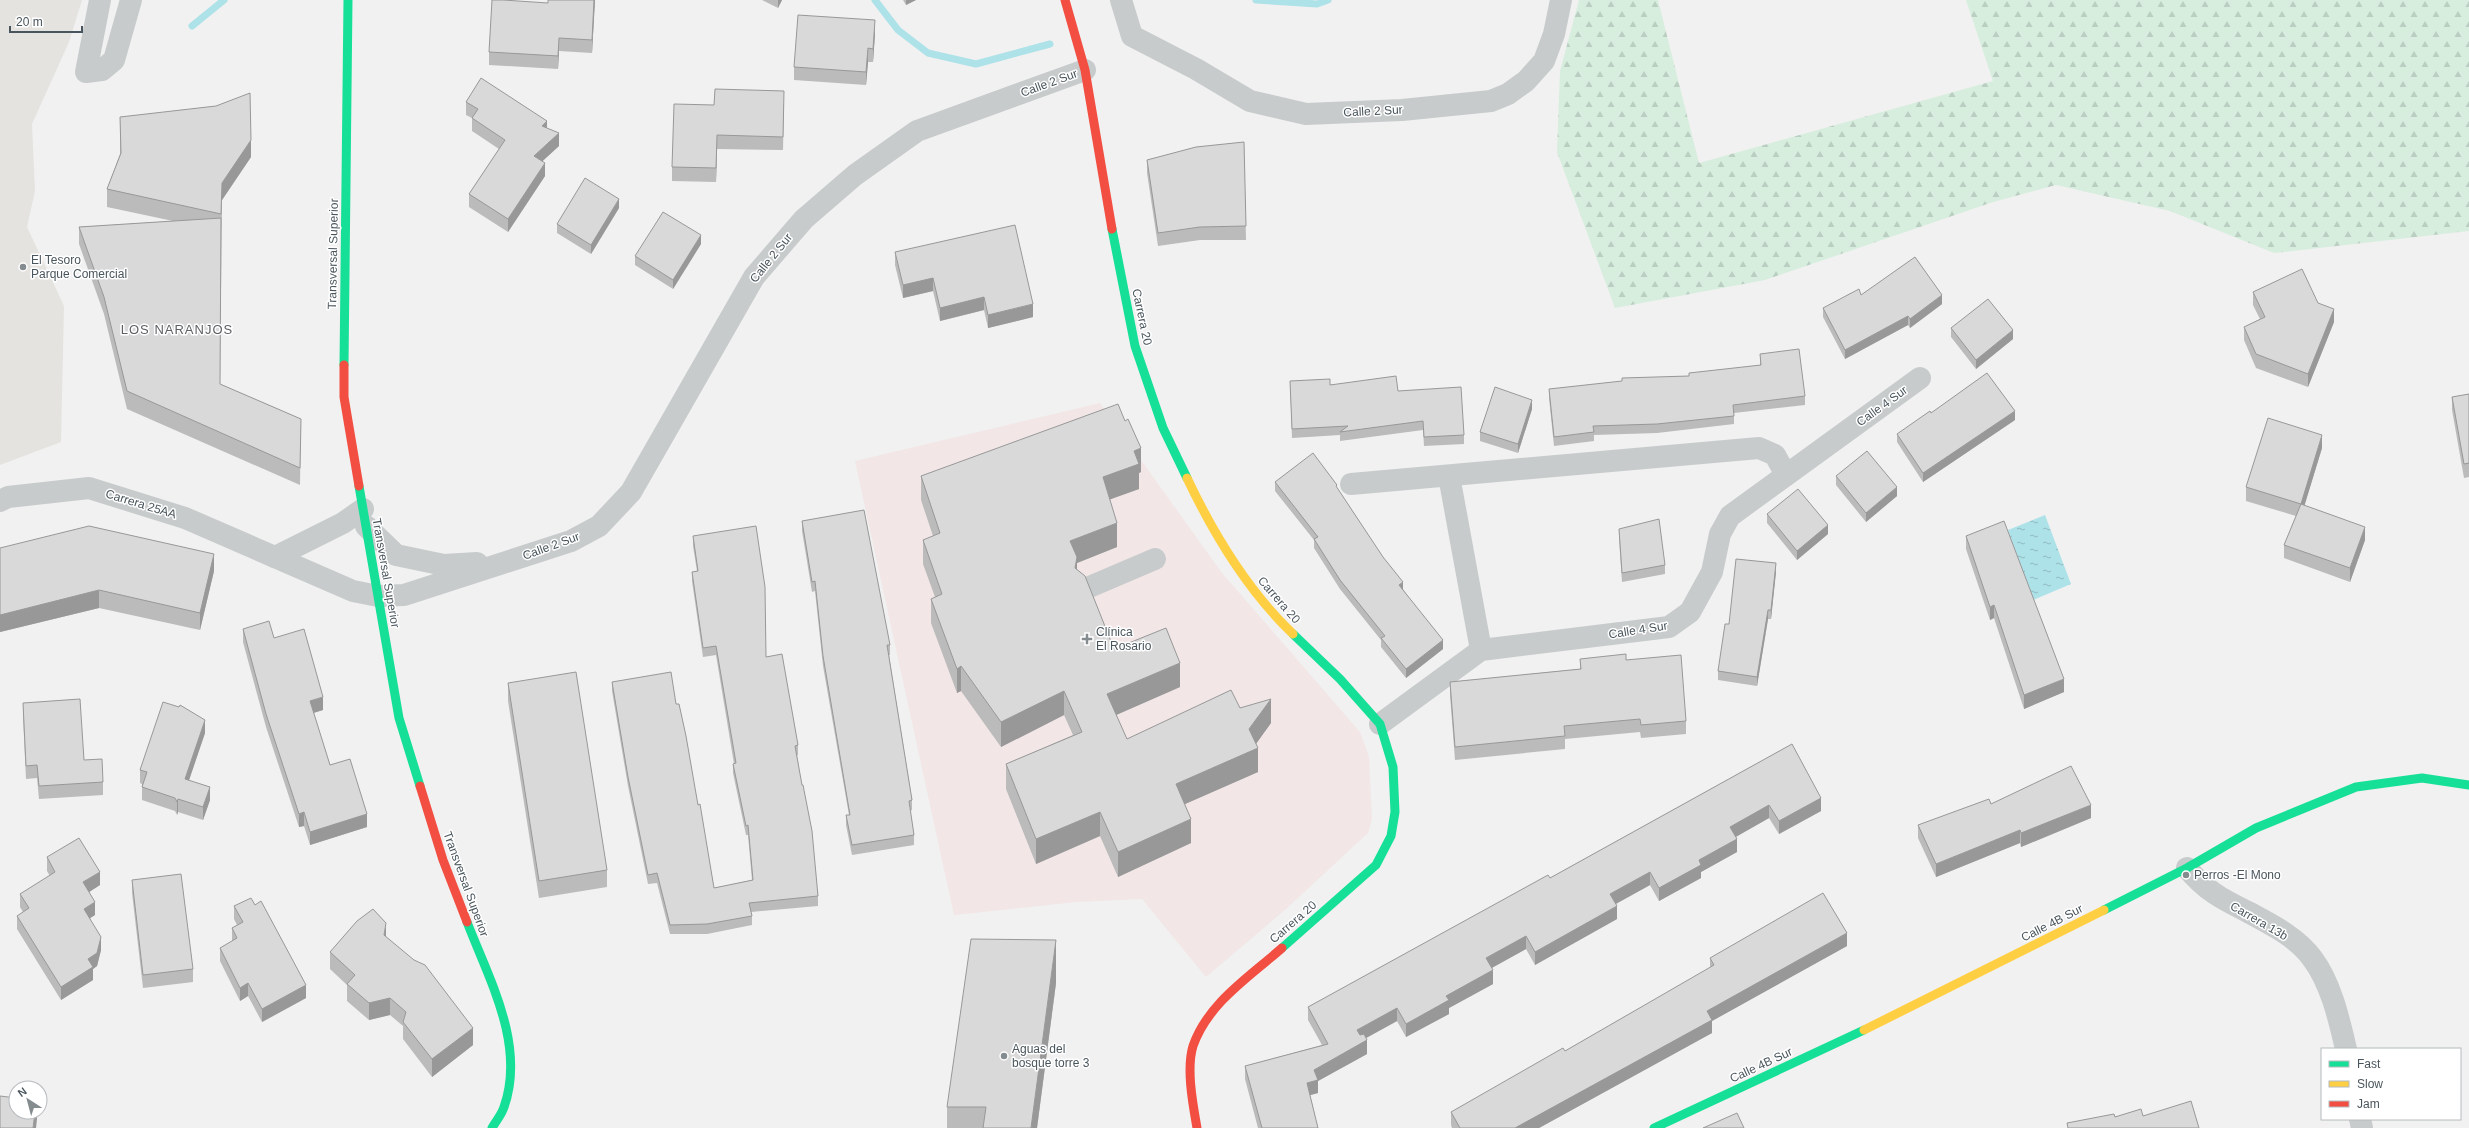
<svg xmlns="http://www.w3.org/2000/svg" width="2469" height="1128" font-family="Arial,sans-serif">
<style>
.commercial{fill:#e5e3df}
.medical{fill:#f2e6e6}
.forest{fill:url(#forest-firs)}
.water{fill:url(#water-ripples)}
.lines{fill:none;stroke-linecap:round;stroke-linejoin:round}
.stream{stroke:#aee2e9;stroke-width:7}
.street{stroke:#c8cbcc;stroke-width:22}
.fast{stroke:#16e098;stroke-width:9}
.slow{stroke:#ffcf43;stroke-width:9}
.jam{stroke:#f24e42;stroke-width:9}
.wall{fill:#bbb}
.shaded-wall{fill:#989899}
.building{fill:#d9d9da;stroke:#989899}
.poi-dot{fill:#848c90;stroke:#fff;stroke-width:1.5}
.labels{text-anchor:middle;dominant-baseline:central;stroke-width:3;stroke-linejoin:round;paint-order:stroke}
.street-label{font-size:12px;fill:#49555c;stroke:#fff}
.poi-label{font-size:12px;fill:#49555c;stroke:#fff;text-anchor:start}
.neighbourhood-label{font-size:13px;letter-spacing:1px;fill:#5d6164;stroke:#fff}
</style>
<defs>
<pattern id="forest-firs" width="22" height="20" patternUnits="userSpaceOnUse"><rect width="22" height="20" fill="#d7eede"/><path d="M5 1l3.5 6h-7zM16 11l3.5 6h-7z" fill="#bacec1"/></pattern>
<pattern id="water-ripples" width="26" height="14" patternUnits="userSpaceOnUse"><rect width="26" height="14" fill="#aee2e9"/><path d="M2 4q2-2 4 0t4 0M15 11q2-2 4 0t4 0" fill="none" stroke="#90bac0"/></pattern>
</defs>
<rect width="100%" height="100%" fill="#f1f1f1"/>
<polygon class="commercial" points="0,0 82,0 69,42 32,124 35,191 27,227 64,306 61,442 0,465"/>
<polygon class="medical" points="1100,403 1222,573 1360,732 1369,757 1372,819 1368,833 1286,909 1206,977 1142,899 1076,902 954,915 855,461"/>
<polygon class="forest" points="1579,0 1658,0 1699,163 1993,81 1966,0 2469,0 2469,231 2274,253 2170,211 2056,185 1993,202 1765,280 1615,308 1557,152 1560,71"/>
<polygon class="water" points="2045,515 2071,584 2031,601 2008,530"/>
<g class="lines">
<g class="stream">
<polyline points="875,0 898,30 928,53 976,64 1050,44"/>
<polyline points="1256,0 1317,4 1328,0"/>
<polyline points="192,26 224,0"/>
</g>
<g class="street">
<polyline points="100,0 86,72 102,70 114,60 131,0"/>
<polyline points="1121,0 1132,36 1196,69 1250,101 1306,114 1402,110 1491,101 1508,94 1526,81 1544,61 1554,34 1561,0"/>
<polyline points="1449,476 1481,650"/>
<polyline points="1351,484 1759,448 1775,455 1786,475"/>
<polyline points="0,501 8,497 89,488 185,518 353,591 378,596 404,595 571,541 599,526 631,492 754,277 804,219 855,175 917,131 1085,70"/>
<polyline points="366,526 396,555 444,565 477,563"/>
<polyline points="275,557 343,523 363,509"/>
<polyline points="1087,588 1155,559"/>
<polyline points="1380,724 1481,650 1669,627 1690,612 1712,572 1720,534 1730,516 1920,378"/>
<path d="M 2187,868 C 2206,891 2222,899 2248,912 C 2270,924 2297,937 2312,958 C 2331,983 2339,1019 2346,1049"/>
<polyline points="2360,1119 2362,1128"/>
</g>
<g class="fast">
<polyline points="1112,229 1135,346 1163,428 1187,478"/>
<polyline points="344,365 348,0"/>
<polyline points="359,486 399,718 420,786"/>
<polyline points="2104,910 2187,868 2256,828 2356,787 2422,778 2469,785"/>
<path d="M 467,922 C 489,979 526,1045 504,1107 C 502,1114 496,1121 492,1128"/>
<polyline points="1282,948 1376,865 1391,836 1395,812 1393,767 1380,724 1340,679 1293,634"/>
<polyline points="1654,1128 1864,1030"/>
</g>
<g class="slow">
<path d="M 1187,478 C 1214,535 1247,590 1293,634"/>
<polyline points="1864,1030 2104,910"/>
</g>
<g class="jam">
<polyline points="1065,0 1085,70 1112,229"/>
<polyline points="344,365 344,397 359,486"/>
<polyline points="420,786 443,860 467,922"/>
<path d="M 1197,1128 C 1193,1105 1186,1069 1193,1046 C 1208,1003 1249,977 1282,948"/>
</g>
</g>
<g class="wall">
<polygon points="595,0 592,53 559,51 558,69 489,65 489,52 548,3"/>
<polygon points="762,0 782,0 778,8"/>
<polygon points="903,0 916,0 906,5"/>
<polygon points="875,34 873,62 868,62 866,85 794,80 794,67"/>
<polygon points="466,102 547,128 559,146 542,161 545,176 508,232 469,207 469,194 499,149 472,131 472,118 466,115"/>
<polygon points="784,104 783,150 717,149 716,182 672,181 672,167 714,105"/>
<polygon points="120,117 251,157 222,200 220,384 301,419 300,485 127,409 104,314 79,244 79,227 173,221 107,207 107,189 120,154"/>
<polygon points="1244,142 1246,240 1200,240 1158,246 1147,173 1147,160"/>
<polygon points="619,208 591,254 557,233 557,224"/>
<polygon points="701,244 673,289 635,265 635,256"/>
<polygon points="895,252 1033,317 988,328 984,310 940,321 933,291 903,298 895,265"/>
<polygon points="2253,292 2318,303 2334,322 2308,387 2256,368 2244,340 2244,327 2260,319 2253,305"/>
<polygon points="1861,295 1942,304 1910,328 1908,325 1845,359 1823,317 1823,308"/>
<polygon points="1951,328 2013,339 1976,369 1951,337"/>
<polygon points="1760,354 1805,396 1805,405 1734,413 1734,424 1657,433 1594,435 1594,441 1554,446 1549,398 1549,389 1689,376 1760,365"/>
<polygon points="1290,381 1330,385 1398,391 1464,435 1464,444 1424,446 1423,430 1340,441 1340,435 1292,438"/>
<polygon points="2469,394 2469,477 2464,478 2452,410 2452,397"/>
<polygon points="1532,409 1518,453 1480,441 1480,432"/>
<polygon points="2015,420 1923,482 1897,442 1897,434"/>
<polygon points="2322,448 2304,506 2365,540 2350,582 2284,558 2284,545 2296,516 2246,501 2246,487"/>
<polygon points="1141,472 1139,473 1139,489 1110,499 1117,547 1077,563 1077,569 1114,649 1180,687 1116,715 1127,739 1240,708 1271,723 1256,743 1258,772 1185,804 1191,843 1118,877 1100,836 1036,864 1006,789 1006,764 1073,735 1064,715 1001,747 961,691 957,693 931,623 931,599 935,597 923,564 923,540 933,536 921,500 921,476"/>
<polygon points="1836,476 1897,496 1866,522 1836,485"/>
<polygon points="1275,482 1337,488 1403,589 1443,649 1406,678 1381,647 1381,640 1340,589 1314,548 1314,540 1275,491"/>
<polygon points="1767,514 1828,534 1797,560 1767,523"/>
<polygon points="802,521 890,645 890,655 889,655 912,800 912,810 910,811 914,835 914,845 852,855 846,825 846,815 849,815 823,666 815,591 812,592 802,531"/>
<polygon points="1619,529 1665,565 1665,574 1622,582 1619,538"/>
<polygon points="693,536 766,657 798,745 798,755 797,755 818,896 818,906 751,912 752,916 752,925 707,934 670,934 657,883 648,884 628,786 612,691 612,682 676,704 698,805 714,888 752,880 748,835 746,835 733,773 733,764 734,764 716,655 703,657 692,581 692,572 697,571 693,546"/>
<polygon points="1966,536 2064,692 2024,709 1994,618 1990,620 1966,549"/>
<polygon points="0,548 214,571 200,630 99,608 0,632"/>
<polygon points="1776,572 1771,619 1768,619 1757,686 1718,680 1718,671 1729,624"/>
<polygon points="243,629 274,638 323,710 313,713 330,765 367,827 310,845 304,826 299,827 266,727 243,642"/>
<polygon points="1580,659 1626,660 1686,721 1686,734 1641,738 1640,732 1565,739 1565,749 1455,760 1450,695 1450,682 1580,669"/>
<polygon points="508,683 607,870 607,887 539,898 508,701"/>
<polygon points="23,703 84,760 103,782 103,795 39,799 37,778 26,779 23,716"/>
<polygon points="205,733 189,780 210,800 203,820 178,812 177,815 175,811 142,800 142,784 140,783 140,770"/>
<polygon points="1792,744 1821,811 1779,834 1769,818 1736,837 1737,852 1701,872 1701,878 1659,901 1650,885 1616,904 1617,919 1535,965 1526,949 1492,968 1493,984 1449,1008 1449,1014 1406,1037 1397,1021 1366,1038 1367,1054 1318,1081 1318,1093 1310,1095 1318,1128 1258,1128 1245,1079 1245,1066 1322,1045 1308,1020 1308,1007 1550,878"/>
<polygon points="1991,804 2091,818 2021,847 2020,843 1936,877 1918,838 1918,825"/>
<polygon points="47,857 100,885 89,892 95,915 90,918 101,950 97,966 93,969 93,980 61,1000 17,929 17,916 23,912 20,907 20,894 50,876 47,871"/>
<polygon points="132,880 193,969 193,982 143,988 132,893"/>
<polygon points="234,906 306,998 262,1022 248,996 240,1001 220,961 220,948 232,941 232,928 237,925 234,919"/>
<polygon points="386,937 473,1045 432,1077 403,1039 403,1026 390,1015 369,1020 347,1001 347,985 330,969 330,952"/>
<polygon points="1847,946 1712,1021 1712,1033 1539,1128 1452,1128 1451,1125 1451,1112 1565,1051 1710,968 1710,958"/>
<polygon points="1056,983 1037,1128 947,1128 947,1107"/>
</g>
<g class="shaded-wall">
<polygon points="594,0 595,0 592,53 592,40"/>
<polygon points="778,0 782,0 778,8"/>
<polygon points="906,0 916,0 906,5"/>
<polygon points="875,20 875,34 873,62 873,49"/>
<polygon points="559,38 559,51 558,69 558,56"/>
<polygon points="868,48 868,62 866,85 866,72"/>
<polygon points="547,121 547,134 542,126"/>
<polygon points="559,133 559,146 534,169 534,156"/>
<polygon points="717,135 717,149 716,182 716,168"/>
<polygon points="251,140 251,157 222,200 221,232 222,183"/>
<polygon points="545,163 545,176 508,232 508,219"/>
<polygon points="619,199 619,208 591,254 591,245"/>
<polygon points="701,235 701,244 673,289 673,280"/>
<polygon points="933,278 933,291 903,298 903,285"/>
<polygon points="1942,295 1942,304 1910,328 1910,319"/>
<polygon points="984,297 984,310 940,321 940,308"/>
<polygon points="1033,304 1033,317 988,328 988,315"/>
<polygon points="2334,309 2334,322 2308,387 2308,374"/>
<polygon points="1908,316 1908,325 1845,359 1845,350"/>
<polygon points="2013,330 2013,339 1976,369 1976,360"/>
<polygon points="1532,400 1532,409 1518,453 1518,444"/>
<polygon points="2015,411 2015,420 1923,482 1923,473"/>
<polygon points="2322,435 2322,448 2301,517 2301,504"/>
<polygon points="1141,448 1141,472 1139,473 1139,489 1103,502 1103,477 1134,451"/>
<polygon points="1897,487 1897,496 1866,522 1866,513"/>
<polygon points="1117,523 1117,547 1077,563 1077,581 1070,541"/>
<polygon points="1828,525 1828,534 1797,560 1797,551"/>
<polygon points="2365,527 2365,540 2350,582 2350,568"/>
<polygon points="214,554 214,571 200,630 200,613"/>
<polygon points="1776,563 1776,572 1771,619 1771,610"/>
<polygon points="1403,582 1403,591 1399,585"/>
<polygon points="99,590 99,608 0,632 0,615"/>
<polygon points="1994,605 1994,618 1990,620 1990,607"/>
<polygon points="1768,610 1768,619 1757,686 1757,677"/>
<polygon points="1443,640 1443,649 1406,678 1406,669"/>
<polygon points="1180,663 1180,687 1107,719 1107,694"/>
<polygon points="961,666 961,691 957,693 957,669"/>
<polygon points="2064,679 2064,692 2024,709 2024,695"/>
<polygon points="1064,691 1064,715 1001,747 1001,722"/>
<polygon points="323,697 323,710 310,714 310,701"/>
<polygon points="1271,699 1271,723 1251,751 1258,748 1258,772 1176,808 1176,784 1249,729"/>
<polygon points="205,720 205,733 185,792 185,779"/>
<polygon points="210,787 210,800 203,820 203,807"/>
<polygon points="1821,798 1821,811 1779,834 1779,821"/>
<polygon points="178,799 178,812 177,815 177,802"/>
<polygon points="1769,805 1769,818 1730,840 1730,827"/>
<polygon points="2091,805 2091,818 2021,847 2021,833"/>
<polygon points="304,812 304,826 299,827 299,814"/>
<polygon points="1100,812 1100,836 1036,864 1036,839"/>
<polygon points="367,814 367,827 310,845 310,832"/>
<polygon points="1191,819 1191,843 1118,877 1118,852"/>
<polygon points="2020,830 2020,843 1936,877 1936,864"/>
<polygon points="1737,839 1737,852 1701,872 1701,878 1659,901 1659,888 1699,860"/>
<polygon points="100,872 100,885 83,896 83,882"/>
<polygon points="1650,872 1650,885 1610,907 1610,894"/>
<polygon points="95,902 95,915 84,922 84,909"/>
<polygon points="1617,906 1617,919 1535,965 1535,952"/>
<polygon points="386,923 386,940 384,935"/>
<polygon points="1847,933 1847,946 1712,1021 1712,1033 1539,1128 1515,1128 1707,1011"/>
<polygon points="1526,936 1526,949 1486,971 1486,958"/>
<polygon points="101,937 101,950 97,966 93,969 93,980 61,1000 61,987 88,959"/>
<polygon points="1056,940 1056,983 1037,1128 1031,1128"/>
<polygon points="1493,970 1493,984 1449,1008 1449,1014 1406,1037 1406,1024 1446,996"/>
<polygon points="248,983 248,996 240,1001 240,988"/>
<polygon points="306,985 306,998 262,1022 262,1009"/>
<polygon points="390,998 390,1015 369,1020 369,1003"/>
<polygon points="1397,1008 1397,1021 1357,1043 1357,1030"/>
<polygon points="473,1028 473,1045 432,1077 432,1059"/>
<polygon points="1367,1040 1367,1054 1318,1081 1318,1093 1307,1096 1307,1083 1314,1070"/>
<polygon points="35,1112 37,1112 37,1119 36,1128 33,1128"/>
</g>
<g class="building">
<polygon points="492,0 503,0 548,3 548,0 594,0 592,40 559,38 558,56 489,52"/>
<polygon points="798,15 875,20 873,49 868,48 866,72 794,67"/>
<polygon points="481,78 547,121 542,126 559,133 534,156 545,163 508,219 469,194 505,140 472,118 478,109 466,102"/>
<polygon points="715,89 784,91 783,137 717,135 716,168 672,167 674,104 714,105"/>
<polygon points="250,93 251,140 222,183 221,214 107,189 121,153 120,117 216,106"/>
<polygon points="1244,142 1246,226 1200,227 1158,233 1147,160 1196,147"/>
<polygon points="585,178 619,199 591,245 557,224"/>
<polygon points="663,212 701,235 673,280 635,256"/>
<polygon points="221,218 220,384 301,419 300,468 127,391 104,297 79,227"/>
<polygon points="1015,225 1033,304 988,315 984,297 940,308 933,278 903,285 895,252"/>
<polygon points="1915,257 1942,295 1910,319 1908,316 1845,350 1823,308 1859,289 1861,295"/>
<polygon points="2302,269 2318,303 2334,309 2308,374 2256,354 2244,327 2265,317 2253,292"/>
<polygon points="1988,299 2013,330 1976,360 1951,328"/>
<polygon points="1799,349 1805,396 1733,405 1734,416 1657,424 1593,426 1594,432 1554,437 1549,389 1622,381 1622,378 1689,376 1689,373 1761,365 1760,354"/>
<polygon points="1987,373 2015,411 1923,473 1897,434 1930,411 1931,413"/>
<polygon points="1396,376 1398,391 1461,387 1464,435 1424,437 1423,421 1340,432 1348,426 1292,429 1290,381 1330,379 1330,385"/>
<polygon points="1495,387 1532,400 1518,444 1480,432"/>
<polygon points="2469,394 2469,463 2464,464 2452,397"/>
<polygon points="1118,404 1125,421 1128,419 1141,448 1134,451 1139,464 1103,477 1117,523 1070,541 1077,557 1075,568 1085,576 1114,649 1166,628 1180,663 1107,694 1127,739 1231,690 1240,708 1271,699 1249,729 1258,748 1176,784 1191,819 1118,852 1100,812 1036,839 1006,764 1082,732 1064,691 1001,722 961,666 957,669 931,599 942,594 923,540 940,533 921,476"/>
<polygon points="2268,418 2322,435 2301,504 2246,487"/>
<polygon points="1867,451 1897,487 1866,513 1836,476"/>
<polygon points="1313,453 1337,485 1336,486 1383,557 1403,582 1399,585 1443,640 1406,669 1381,638 1385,636 1340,580 1314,539 1318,537 1275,482"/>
<polygon points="1798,489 1828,525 1797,551 1767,514"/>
<polygon points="2301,504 2365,527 2350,568 2284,545"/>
<polygon points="864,510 890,645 887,645 912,800 909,801 914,835 852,845 846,815 850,815 823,656 815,581 812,582 802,521"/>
<polygon points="1659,519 1665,565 1622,573 1619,529"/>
<polygon points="2004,521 2064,679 2024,695 1994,605 1990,607 1966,536"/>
<polygon points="89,526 214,554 200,613 99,590 0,615 0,548"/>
<polygon points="756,526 765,587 766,657 782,654 798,745 795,746 802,785 803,785 812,831 818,896 749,903 752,916 707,924 670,925 657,873 648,875 628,777 612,682 671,672 676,704 679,704 686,736 698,805 700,804 714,888 753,880 748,825 746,826 733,764 736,763 716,646 703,648 692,572 698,571 693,536"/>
<polygon points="1736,559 1776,563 1771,610 1768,610 1757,677 1718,671 1725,624 1729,624"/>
<polygon points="269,621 274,638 304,629 323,697 310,701 330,765 350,759 367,814 310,832 304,812 299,814 266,714 243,629"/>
<polygon points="1626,654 1626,660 1681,655 1686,721 1641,725 1640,719 1564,726 1565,736 1455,747 1450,682 1581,669 1580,659"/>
<polygon points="576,672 607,870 539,881 508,683"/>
<polygon points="80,699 84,760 102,759 103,782 39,786 37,765 26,766 23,703"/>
<polygon points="163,702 179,707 180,705 205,720 185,779 210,787 203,807 178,799 177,802 175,798 142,787 147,772 140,770"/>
<polygon points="1792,744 1821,798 1779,821 1769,805 1730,827 1737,839 1699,860 1701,865 1659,888 1650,872 1610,894 1617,906 1535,952 1526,936 1486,958 1493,970 1446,996 1449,1000 1406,1024 1397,1008 1357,1030 1360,1035 1364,1034 1367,1040 1314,1070 1318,1080 1307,1083 1318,1128 1262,1128 1245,1066 1328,1044 1308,1007 1548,875 1550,878"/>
<polygon points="2071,766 2091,805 2021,833 2020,830 1936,864 1918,825 1989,799 1991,804"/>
<polygon points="79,838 100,872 83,882 95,902 84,909 101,937 97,953 88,959 93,967 61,987 17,916 29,908 20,894 55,872 47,857"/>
<polygon points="181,874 193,969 143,975 132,880"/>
<polygon points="1823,893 1847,933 1707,1011 1712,1020 1515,1128 1460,1128 1451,1112 1563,1048 1565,1051 1714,965 1710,958"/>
<polygon points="251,898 255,905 261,901 306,985 262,1009 248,983 240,988 220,948 237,938 232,928 243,922 234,906"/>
<polygon points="373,909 386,923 384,935 414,960 425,965 473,1028 432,1059 403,1022 406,1012 390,998 369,1003 347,984 355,975 330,952 357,921"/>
<polygon points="971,939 1056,940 1031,1128 983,1128 986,1107 947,1107"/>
<polygon points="0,1096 16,1098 16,1112 35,1112 33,1128 0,1128"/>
<polygon points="2191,1101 2199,1128 2068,1128 2067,1123 2114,1114 2115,1117 2141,1109 2143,1116"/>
<polygon points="1737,1113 1744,1128 1703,1128"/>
</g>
<g class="poi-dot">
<circle cx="23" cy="267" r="4"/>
<path d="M1085 633h4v4h4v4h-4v4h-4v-4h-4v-4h4z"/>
<circle cx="2186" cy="875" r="4"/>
<circle cx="1004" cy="1056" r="4"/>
</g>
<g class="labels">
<g class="street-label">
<text transform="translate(1049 83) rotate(-20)">Calle 2 Sur</text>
<text transform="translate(1373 111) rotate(-3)">Calle 2 Sur</text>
<text transform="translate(333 254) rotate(-89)">Transversal Superior</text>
<text transform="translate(771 258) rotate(-51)">Calle 2 Sur</text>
<text transform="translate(1142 317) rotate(78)">Carrera 20</text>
<text transform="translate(1882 406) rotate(-36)">Calle 4 Sur</text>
<text transform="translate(141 504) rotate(17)">Carrera 25AA</text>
<text transform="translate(551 546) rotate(-20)">Calle 2 Sur</text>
<text transform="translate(386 573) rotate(80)">Transversal Superior</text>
<text transform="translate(1279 600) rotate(49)">Carrera 20</text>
<text transform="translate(1638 630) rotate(-9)">Calle 4 Sur</text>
<text transform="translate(466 884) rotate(70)">Transversal Superior</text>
<text transform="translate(2259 921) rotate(30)">Carrera 13b</text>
<text transform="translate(1293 922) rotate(-41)">Carrera 20</text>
<text transform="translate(2052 923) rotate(-27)">Calle 4B Sur</text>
<text transform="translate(1761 1065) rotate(-25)">Calle 4B Sur</text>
</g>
<g class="poi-label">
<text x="31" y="260">El Tesoro<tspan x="31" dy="14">Parque Comercial</tspan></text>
<text x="1096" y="632">Clínica<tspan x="1096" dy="14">El Rosario</tspan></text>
<text x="2194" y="875">Perros -El Mono</text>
<text x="1012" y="1049">Aguas del<tspan x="1012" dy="14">bosque torre 3</tspan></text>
</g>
<g class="neighbourhood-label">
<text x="177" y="329">LOS NARANJOS</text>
</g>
</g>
<rect x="2321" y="1048" width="140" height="72" fill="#ffffff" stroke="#b6bbbe"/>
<rect x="2329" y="1061" width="20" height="6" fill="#16e098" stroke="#b6bbbe"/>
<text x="2357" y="1068" font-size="12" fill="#49555c">Fast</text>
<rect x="2329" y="1081" width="20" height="6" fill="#ffcf43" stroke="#b6bbbe"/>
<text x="2357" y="1088" font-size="12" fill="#49555c">Slow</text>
<rect x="2329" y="1101" width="20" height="6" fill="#f24e42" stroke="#b6bbbe"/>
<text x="2357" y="1108" font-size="12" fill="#49555c">Jam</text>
<g transform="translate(28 1100) rotate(324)"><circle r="19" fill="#ffffff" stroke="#b6bbbe"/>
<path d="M0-3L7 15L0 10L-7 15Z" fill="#848c90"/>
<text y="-6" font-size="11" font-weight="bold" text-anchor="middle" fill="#49555c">N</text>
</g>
<path d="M10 26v6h72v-6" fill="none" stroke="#49555c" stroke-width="2"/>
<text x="16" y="26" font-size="12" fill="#49555c" stroke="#ffffff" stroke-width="3" paint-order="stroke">20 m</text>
</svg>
